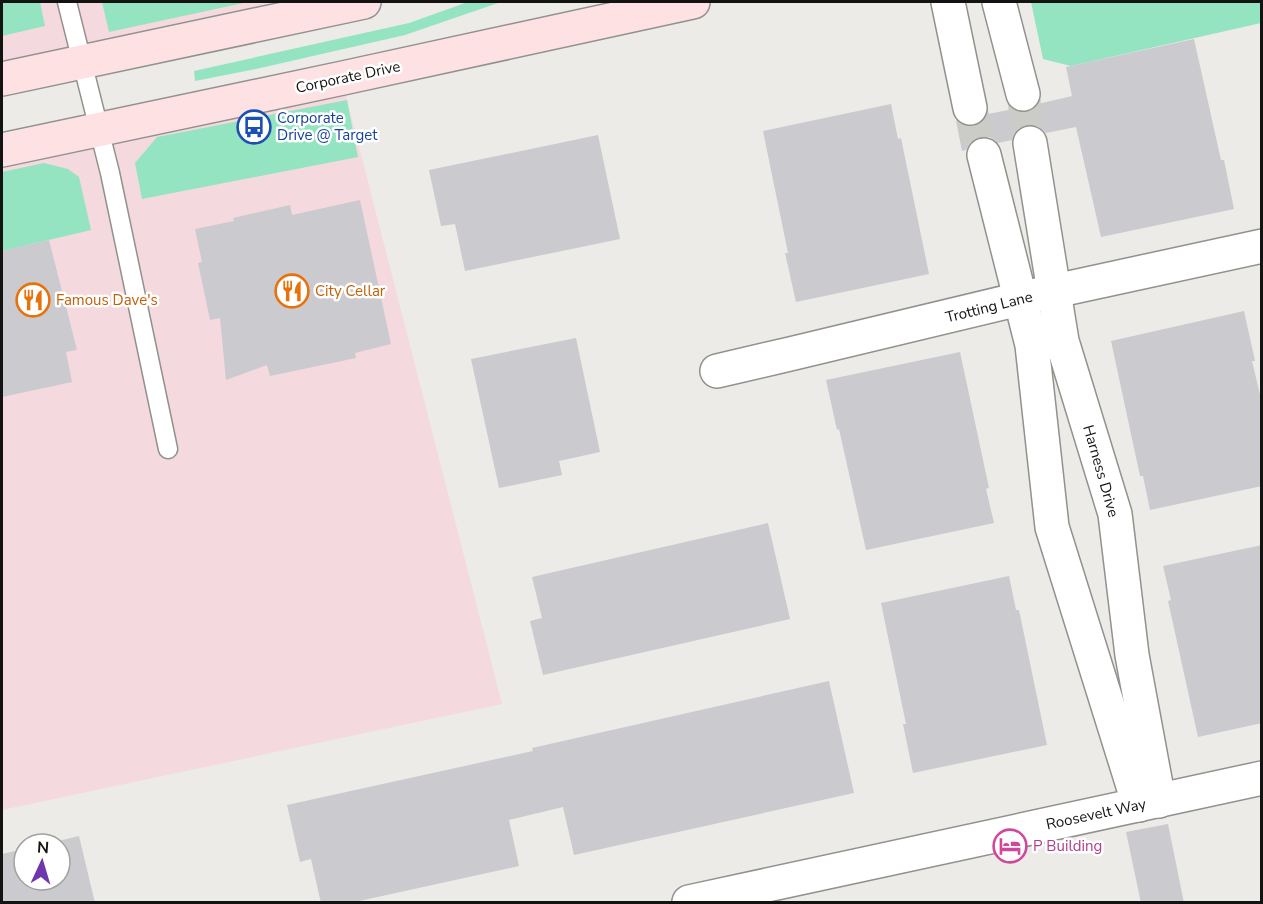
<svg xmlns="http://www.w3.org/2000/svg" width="1263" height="904" font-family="'Nunito Sans',sans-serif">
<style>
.commercial{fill:#f4d9de}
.green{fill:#94e4c1}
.building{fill:#cbcace}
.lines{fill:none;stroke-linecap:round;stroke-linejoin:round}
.street-tunnel{stroke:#cbcbc7;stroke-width:33;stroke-dasharray:33 16;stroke-linecap:butt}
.lane-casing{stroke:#92918d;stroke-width:21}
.street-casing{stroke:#92918d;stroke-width:36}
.secondary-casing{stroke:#92918d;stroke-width:36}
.lane{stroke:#fff;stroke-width:18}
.street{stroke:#fff;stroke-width:33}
.secondary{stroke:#fde1e3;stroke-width:33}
.labels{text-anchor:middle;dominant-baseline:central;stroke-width:5;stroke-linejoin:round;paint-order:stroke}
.street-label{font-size:15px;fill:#131311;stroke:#fff}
.transit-label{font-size:15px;fill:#164399;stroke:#fff;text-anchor:start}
.food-label{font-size:15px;fill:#c56008;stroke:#fff;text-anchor:start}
.hotel-label{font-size:15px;fill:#b23c85;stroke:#fff;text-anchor:start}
</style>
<rect width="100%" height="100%" fill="#ecebe7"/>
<g class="commercial">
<polygon points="2,2 363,2 2,79"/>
<polygon points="343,78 347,100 502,704 2,810 2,150"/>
</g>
<g class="green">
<polygon points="2,2 40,2 45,26 2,36"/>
<polygon points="102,2 248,2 109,32"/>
<polygon points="468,2 501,2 405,35 256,69 195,81 194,71 409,23"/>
<polygon points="1031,2 1261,2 1261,23 1071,66 1043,59"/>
<polygon points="347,100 358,157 142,199 135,163 157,137"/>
<polygon points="44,163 68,169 79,177 91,230 2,251 2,172"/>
</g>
<g class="building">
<polygon points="1194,39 1221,160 1224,160 1234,209 1101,237 1076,127 1046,133 1037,126 1026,125 1018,129 1013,136 1012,140 998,143 990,137 980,137 971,141 966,150 962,151 956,121 964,126 973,126 982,122 988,114 1013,109 1019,112 1027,112 1036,108 1038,104 1072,96 1066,67"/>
<polygon points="891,104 898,139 901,138 929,274 796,302 785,253 788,253 763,131"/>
<polygon points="598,135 620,239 465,271 455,224 441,226 429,170"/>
<polygon points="360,200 391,344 355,353 356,358 270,376 267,365 226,380 220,318 210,320 198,263 202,262 195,229 234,221 233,218 290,205 292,215"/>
<polygon points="49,240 77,350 66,352 72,382 2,397 2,251"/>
<polygon points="1244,311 1255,361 1252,361 1262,403 1262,486 1150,510 1143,476 1140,476 1111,341"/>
<polygon points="576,338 600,452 559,461 562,475 499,488 471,359"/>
<polygon points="960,352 989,488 986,489 994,523 866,550 839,429 837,430 826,380"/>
<polygon points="768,523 790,619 543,675 530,621 542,618 532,577"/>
<polygon points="1262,545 1262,723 1198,737 1168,601 1171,600 1163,566"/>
<polygon points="1009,576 1016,610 1019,610 1047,745 913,773 903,724 906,724 881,603"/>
<polygon points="829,681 854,793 574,855 563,807 509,820 519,866 350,903 321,903 311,859 300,862 287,805 533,751 532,748"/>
<polygon points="1168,824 1184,903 1141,903 1126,832"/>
<polygon points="79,836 95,903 2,903 2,854 24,849 24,880 60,880 60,844 46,844"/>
</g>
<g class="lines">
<g class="street-tunnel">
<polyline points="1023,94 1030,143"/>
<polyline points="970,108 984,155"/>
</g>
<defs>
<polyline id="lane" points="67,2 110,173 168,449"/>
<g id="street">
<polyline points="948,2 970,108"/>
<polyline points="999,2 1023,94"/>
<polyline points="1030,143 1062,341 1115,514 1132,655 1159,801"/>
<polyline points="984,155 1032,345 1052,527 1139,805"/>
<polyline points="717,371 790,354 1032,296 1262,246"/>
<polyline points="689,902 1262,778"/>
</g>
<g id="secondary">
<polyline points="2,79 364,2"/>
<polyline points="2,150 343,78 693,2"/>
</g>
</defs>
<use href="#lane" class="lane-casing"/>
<use href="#street" class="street-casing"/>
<use href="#secondary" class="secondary-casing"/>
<use href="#lane" class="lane"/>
<use href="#street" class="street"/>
<use href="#secondary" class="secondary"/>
</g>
<defs>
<symbol id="bus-ring" viewBox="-11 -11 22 22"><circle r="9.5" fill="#fff" stroke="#1a4fb4" stroke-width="1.5"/><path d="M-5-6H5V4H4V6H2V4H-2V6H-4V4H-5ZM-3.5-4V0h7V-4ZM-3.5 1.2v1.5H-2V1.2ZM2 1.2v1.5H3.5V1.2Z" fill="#1a4fb4"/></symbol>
<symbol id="restaurant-ring" viewBox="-11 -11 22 22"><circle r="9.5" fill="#fff" stroke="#e8710a" stroke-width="1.5"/><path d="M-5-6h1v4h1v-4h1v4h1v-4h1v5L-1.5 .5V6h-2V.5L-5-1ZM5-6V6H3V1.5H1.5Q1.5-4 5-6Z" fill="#e8710a"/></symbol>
<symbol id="hotel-ring" viewBox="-11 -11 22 22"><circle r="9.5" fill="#fff" stroke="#d1479c" stroke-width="1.5"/><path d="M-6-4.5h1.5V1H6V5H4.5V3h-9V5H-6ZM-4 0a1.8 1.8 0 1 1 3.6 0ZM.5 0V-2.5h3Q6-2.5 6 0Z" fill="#d1479c"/></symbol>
</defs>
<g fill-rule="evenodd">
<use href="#bus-ring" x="235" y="108" width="38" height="38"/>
<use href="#restaurant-ring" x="273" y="272" width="38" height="38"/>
<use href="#restaurant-ring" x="14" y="281" width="38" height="38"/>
<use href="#hotel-ring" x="991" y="827" width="38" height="38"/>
</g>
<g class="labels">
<g class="street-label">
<text transform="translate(348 77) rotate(-12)">Corporate Drive</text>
<text transform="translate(989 307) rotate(-14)">Trotting Lane</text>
<text transform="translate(1101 471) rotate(74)">Harness Drive</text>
<text transform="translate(1096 814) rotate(-12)">Roosevelt Way</text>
</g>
<g class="transit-label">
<text x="277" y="118">Corporate<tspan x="277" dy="17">Drive @ Target</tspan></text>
</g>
<g class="food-label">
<text x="315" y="291">City Cellar</text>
<text x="56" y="300">Famous Dave's</text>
</g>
<g class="hotel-label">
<text x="1033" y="846">P Building</text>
</g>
</g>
<rect width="1263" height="904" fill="none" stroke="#131311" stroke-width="6"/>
<g transform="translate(42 862) rotate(4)"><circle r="28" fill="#ffffff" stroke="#a1a1a0" stroke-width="1.5"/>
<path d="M0-4.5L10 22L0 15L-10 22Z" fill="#6f37ad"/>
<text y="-9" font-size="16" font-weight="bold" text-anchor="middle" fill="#131311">N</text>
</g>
</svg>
